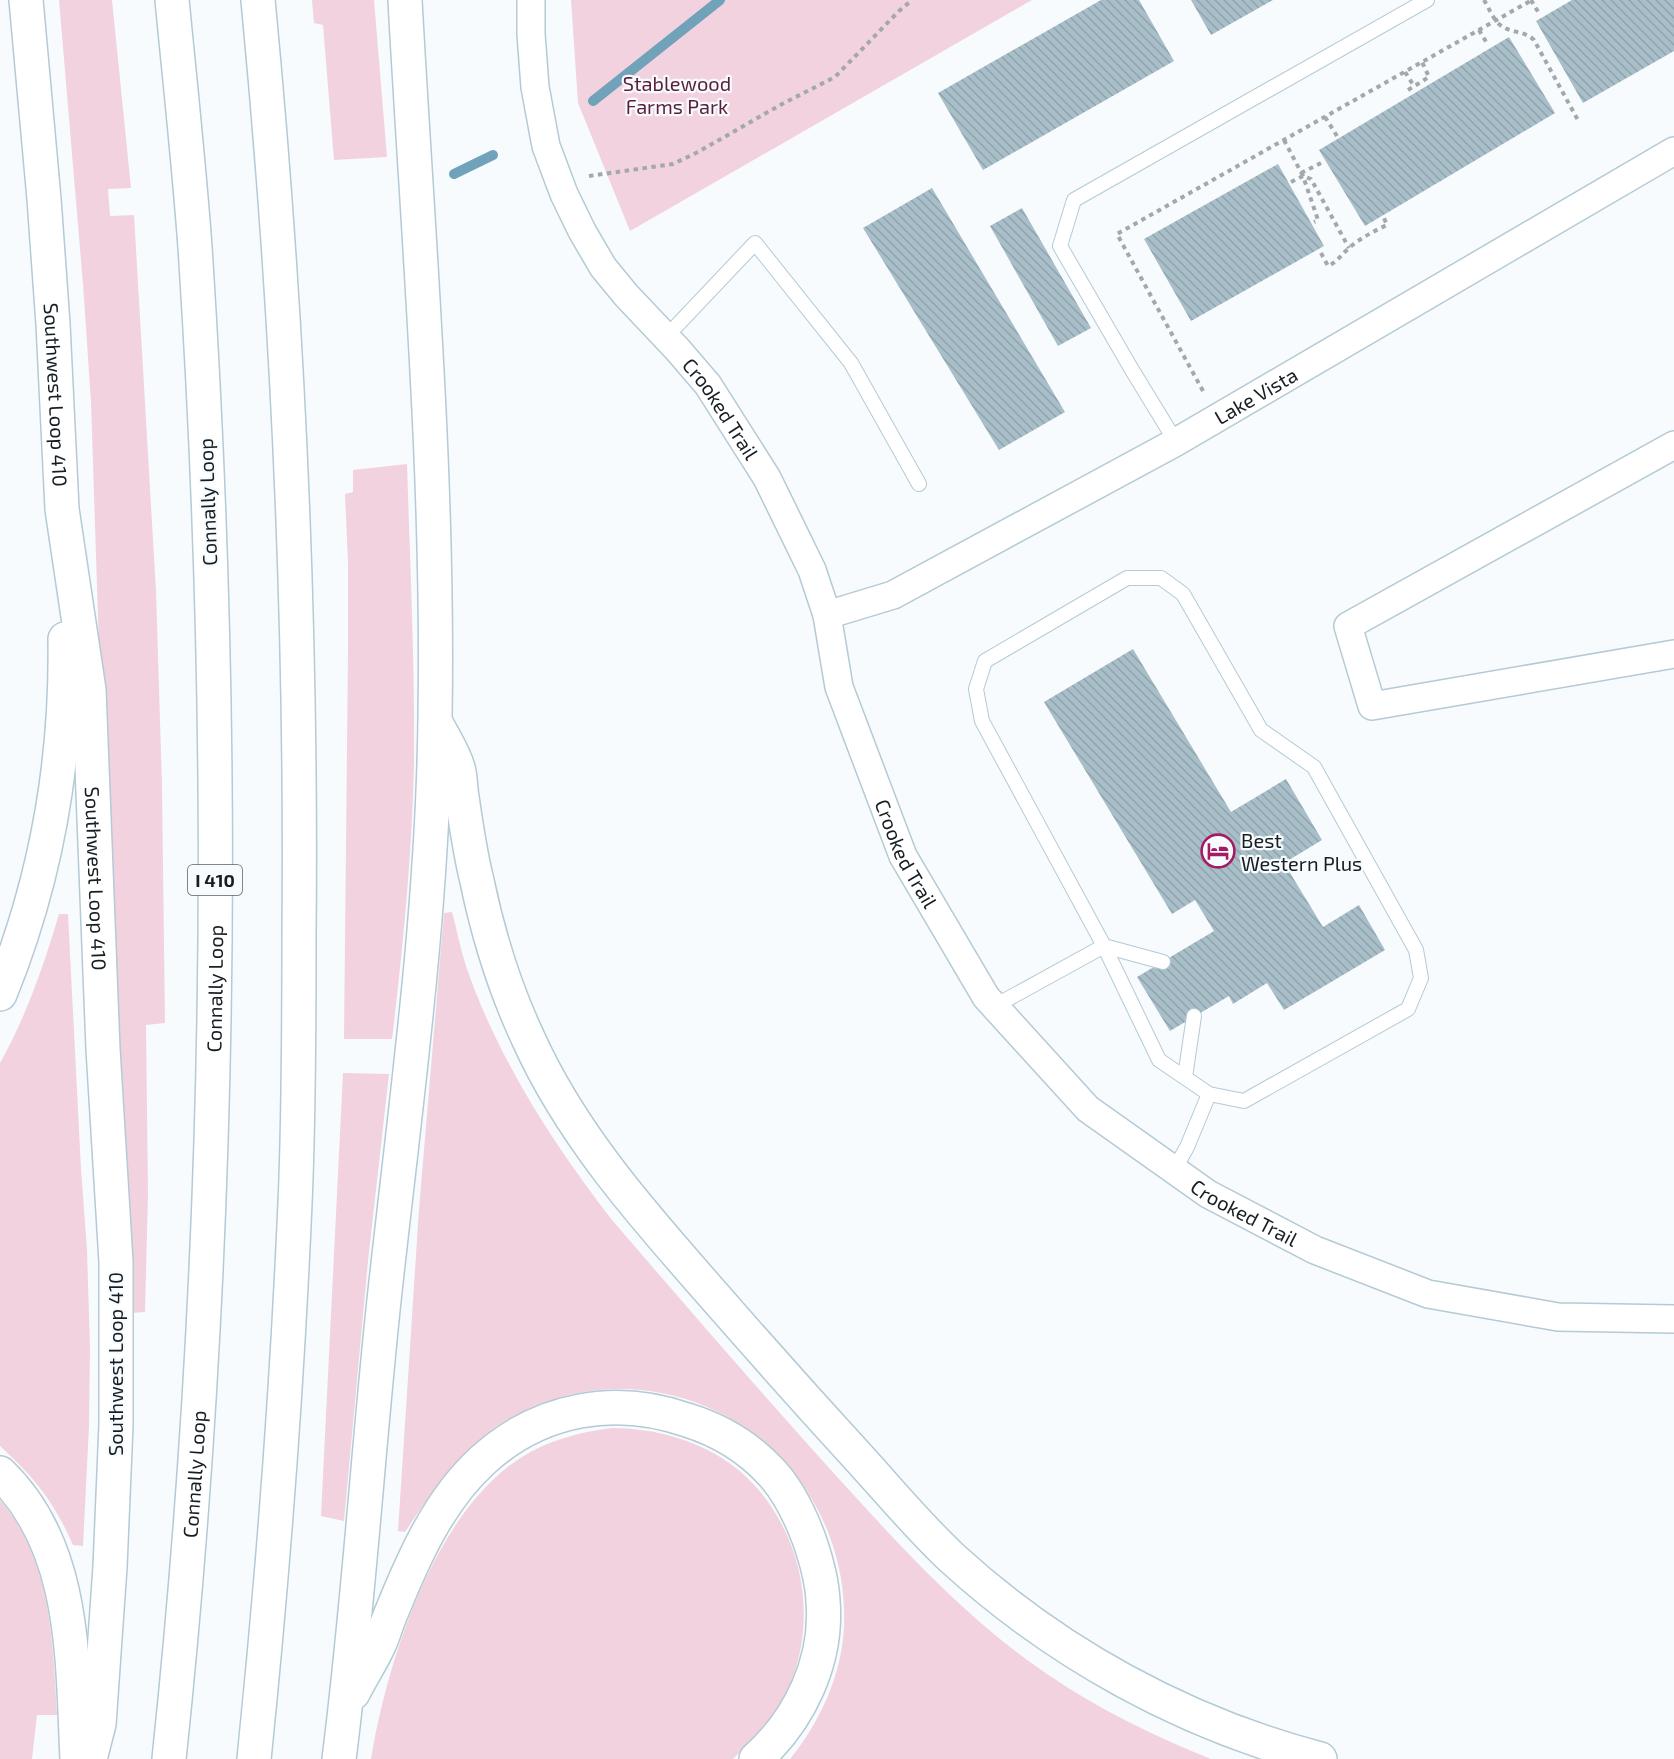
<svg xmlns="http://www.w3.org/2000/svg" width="1674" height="1759" font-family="'Exo 2',sans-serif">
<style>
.green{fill:#f2d2de}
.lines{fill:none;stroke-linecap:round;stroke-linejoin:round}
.stream{stroke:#70a3ba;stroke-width:10}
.building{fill:url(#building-back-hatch)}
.lane-casing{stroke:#b4cad5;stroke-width:16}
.street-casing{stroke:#b4cad5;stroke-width:30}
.secondary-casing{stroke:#b4cad5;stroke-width:36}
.highway-casing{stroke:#b4cad5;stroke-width:36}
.path{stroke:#a3a8ab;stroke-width:4;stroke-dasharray:4.5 4.5;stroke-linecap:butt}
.lane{stroke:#fff;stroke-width:14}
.street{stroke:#fff;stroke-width:27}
.secondary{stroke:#fff;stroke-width:33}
.highway{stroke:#fff;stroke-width:33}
.labels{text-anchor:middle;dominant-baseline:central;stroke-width:4.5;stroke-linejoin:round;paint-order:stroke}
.shield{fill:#f7fbfd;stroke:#5a6064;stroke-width:1.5}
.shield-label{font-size:18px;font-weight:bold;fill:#161e22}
.park-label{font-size:20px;fill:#591e3a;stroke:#f7fbfd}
.street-label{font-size:20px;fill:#161e22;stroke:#f7fbfd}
.poi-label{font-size:20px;fill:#161e22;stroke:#f7fbfd;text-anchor:start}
</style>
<defs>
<pattern id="building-back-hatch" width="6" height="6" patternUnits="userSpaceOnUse" patternTransform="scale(1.5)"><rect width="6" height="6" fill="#a8bec8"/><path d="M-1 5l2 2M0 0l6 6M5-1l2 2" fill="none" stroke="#90a3ac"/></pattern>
</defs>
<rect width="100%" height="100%" fill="#f7fbfd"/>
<g class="green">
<polygon points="59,0 112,0 131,188 108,189 110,216 134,215 156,591 162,785 165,1023 146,1025 148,1194 145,1312 129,1313 102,741 91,402 83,284"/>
<polygon points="312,0 374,0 387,157 334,160 323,25 314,23"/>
<polygon points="571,0 1032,0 630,231 578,103"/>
<path d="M 407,464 C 410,563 415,663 414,763 C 412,855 403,947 392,1039 L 344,1039 L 348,652 L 348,562 L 345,494 L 353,492 L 353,470 Z"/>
<path d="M 452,912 C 457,930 460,948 466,966 C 497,1057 553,1144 612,1220 C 687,1307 762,1394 839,1479 C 903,1549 967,1620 1047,1674 C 1098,1709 1154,1736 1211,1759 L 790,1759 C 820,1722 842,1675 844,1626 C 849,1499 750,1390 621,1389 C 578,1389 537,1401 500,1424 C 459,1451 432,1492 405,1532 L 398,1531 L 419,1209 L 444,913 Z"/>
<path d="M 59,914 L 68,914 L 81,1169 L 87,1250 L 90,1347 L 89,1426 L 83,1546 L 73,1545 C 54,1502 35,1478 0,1446 L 0,1063 C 26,1017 44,965 59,914 Z"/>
<polygon points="343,1073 389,1074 368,1261 344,1521 321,1516"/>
<path d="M 612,1428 C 655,1428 702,1441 736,1468 C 797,1517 820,1606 792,1679 C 779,1711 758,1735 733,1759 L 371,1759 C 387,1662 434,1512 522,1457 C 549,1440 580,1432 612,1428 Z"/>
<path d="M 0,1500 C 51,1559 53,1641 57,1715 L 37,1715 L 32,1759 L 0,1759 Z"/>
</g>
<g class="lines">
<g class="stream">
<polyline points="593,101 720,0"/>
<polyline points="454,174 493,155"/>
</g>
</g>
<g class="building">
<polygon points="1101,0 1139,0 1174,61 983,170 938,93"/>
<polygon points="1191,0 1273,0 1211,35"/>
<polygon points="1572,0 1674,0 1674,51 1583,103 1536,21"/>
<polygon points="1509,37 1555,113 1365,226 1319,150"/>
<polygon points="1278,164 1324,246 1191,321 1144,239"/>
<polygon points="932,188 1065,412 999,450 863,228"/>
<polygon points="1022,208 1091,328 1058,346 990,226"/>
<polygon points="1133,649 1231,812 1286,779 1322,840 1284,863 1323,927 1359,905 1385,950 1284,1010 1267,983 1233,1004 1229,996 1170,1031 1137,977 1214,931 1195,900 1172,914 1044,702"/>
</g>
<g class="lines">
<defs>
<g id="lane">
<polyline points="666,337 755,243 851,363 919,484"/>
<polyline points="1176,442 1132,370 1060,246 1074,200 1427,0"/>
<polyline points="1104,946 1163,962"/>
<polyline points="995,1006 1104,946 982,721 976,689 985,661 1127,578 1161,578 1183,594 1261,730 1314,767 1416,950 1421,978 1408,1009 1244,1101 1209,1094 1159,1060 1104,946"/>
<polyline points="1185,1077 1194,1016"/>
<polyline points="1174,1170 1187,1147 1209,1094"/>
</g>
<g id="street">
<path id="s1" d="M 531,0 L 531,34 L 535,87 L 546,146 L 564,194 L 582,231 L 603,267 L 626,295 L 678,350 L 708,385 L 767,478 L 812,570 L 827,615 L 839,687 L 903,856 L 986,997 L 1088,1109 L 1208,1194 L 1315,1250 L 1428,1294 L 1558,1317 L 1674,1319"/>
<polyline points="1674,445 1348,626 1372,706 1674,654"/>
<path id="s2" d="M 827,615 L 893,595 L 1176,442 L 1674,151"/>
</g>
<g id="secondary">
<path id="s3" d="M 26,0 L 44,199 L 53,324 L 62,509 L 89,690 L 103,1049 L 116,1262 L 116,1425 L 110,1567 L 99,1724 L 90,1759"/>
<path d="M 436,723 C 443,737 454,753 458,768 C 461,777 460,787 462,797 C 466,825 470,853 477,881 C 488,934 505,989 528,1038 C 575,1143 655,1228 730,1314 C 773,1363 816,1411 859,1458 C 890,1492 919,1527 952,1558 C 1056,1653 1183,1723 1320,1759"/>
<path d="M 0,994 C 46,881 67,761 65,639"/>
<path d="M 0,1473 C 77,1547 72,1661 77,1759"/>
<path d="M 353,1693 C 361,1677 371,1662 379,1645 C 384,1634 387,1622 392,1611 C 414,1557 439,1500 483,1460 C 540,1408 615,1395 687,1420 C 719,1430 748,1447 771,1472 C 789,1491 800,1515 809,1539 C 816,1559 822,1580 823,1601 C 828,1660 800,1720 756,1759"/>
<path d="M 339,1759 C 359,1603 368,1447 385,1291 C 406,1101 433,909 435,717 C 439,478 418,239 405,0"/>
</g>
<g id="highway">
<path id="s4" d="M 169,1759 C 222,1257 228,751 195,247 C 189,165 180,82 172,0"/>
<path d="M 254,1759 C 273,1574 287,1389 295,1203 C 299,1114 299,1026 299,937 C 302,624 288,312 258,0"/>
</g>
</defs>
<use href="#lane" class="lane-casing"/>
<use href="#street" class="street-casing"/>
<use href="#secondary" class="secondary-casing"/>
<use href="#highway" class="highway-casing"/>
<g class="path">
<path d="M 1484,0 C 1489,8 1494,22 1503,27 C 1513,33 1525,31 1534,40 L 1579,122"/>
<polyline points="1531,0 1540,15"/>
<polyline points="1479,30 1488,45"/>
<polyline points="1405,72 1414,86"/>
<polyline points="1408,90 1429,77 1422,62"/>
<polyline points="1325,117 1337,136"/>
<polyline points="1284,140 1303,176 1311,179 1349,248"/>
<polyline points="1301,173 1321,163"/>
<polyline points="589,176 673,164 698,152 782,104 835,77 899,11 912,0"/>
<polyline points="1291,182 1303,176 1318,220 1314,222"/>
<path d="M 1321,253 L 1328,266 C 1337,262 1342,254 1350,247 C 1361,238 1374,231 1387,225 L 1384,218"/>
<polyline points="1203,391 1117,234 1532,0"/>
</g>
<use href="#lane" class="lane"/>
<use href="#street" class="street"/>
<use href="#secondary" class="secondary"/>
<use href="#highway" class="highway"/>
</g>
<defs>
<symbol id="hotel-ring" viewBox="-11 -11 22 22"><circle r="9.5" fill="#f7fbfd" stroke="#a31b65" stroke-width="1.5"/><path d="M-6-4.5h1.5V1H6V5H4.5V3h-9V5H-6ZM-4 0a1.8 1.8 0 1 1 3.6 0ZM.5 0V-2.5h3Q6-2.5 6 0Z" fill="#a31b65"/></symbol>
</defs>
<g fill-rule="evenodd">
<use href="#hotel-ring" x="1199" y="832" width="38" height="38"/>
</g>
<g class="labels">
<rect class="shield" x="188" y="865" width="54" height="30" rx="4.5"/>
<g class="shield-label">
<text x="215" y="880">I 410</text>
</g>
<g class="park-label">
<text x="677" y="83">Stablewood<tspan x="677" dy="23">Farms Park</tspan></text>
</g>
<g class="street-label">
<text stroke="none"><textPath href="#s3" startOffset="396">Southwest Loop 410</textPath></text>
<text stroke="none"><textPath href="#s2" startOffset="483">Lake Vista</textPath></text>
<text stroke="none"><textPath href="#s1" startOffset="466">Crooked Trail</textPath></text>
<text transform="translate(207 502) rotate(-92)">Connally Loop</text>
<text stroke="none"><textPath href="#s1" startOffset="952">Crooked Trail</textPath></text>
<text stroke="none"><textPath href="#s3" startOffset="882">Southwest Loop 410</textPath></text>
<text stroke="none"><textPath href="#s4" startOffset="772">Connally Loop</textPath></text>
<text stroke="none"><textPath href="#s1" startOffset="1456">Crooked Trail</textPath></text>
<text transform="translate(115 1364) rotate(-90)">Southwest Loop 410</text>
<text stroke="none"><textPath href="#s4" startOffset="286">Connally Loop</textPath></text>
</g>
<g class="poi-label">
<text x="1241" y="840">Best<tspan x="1241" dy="23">Western Plus</tspan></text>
</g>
</g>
</svg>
